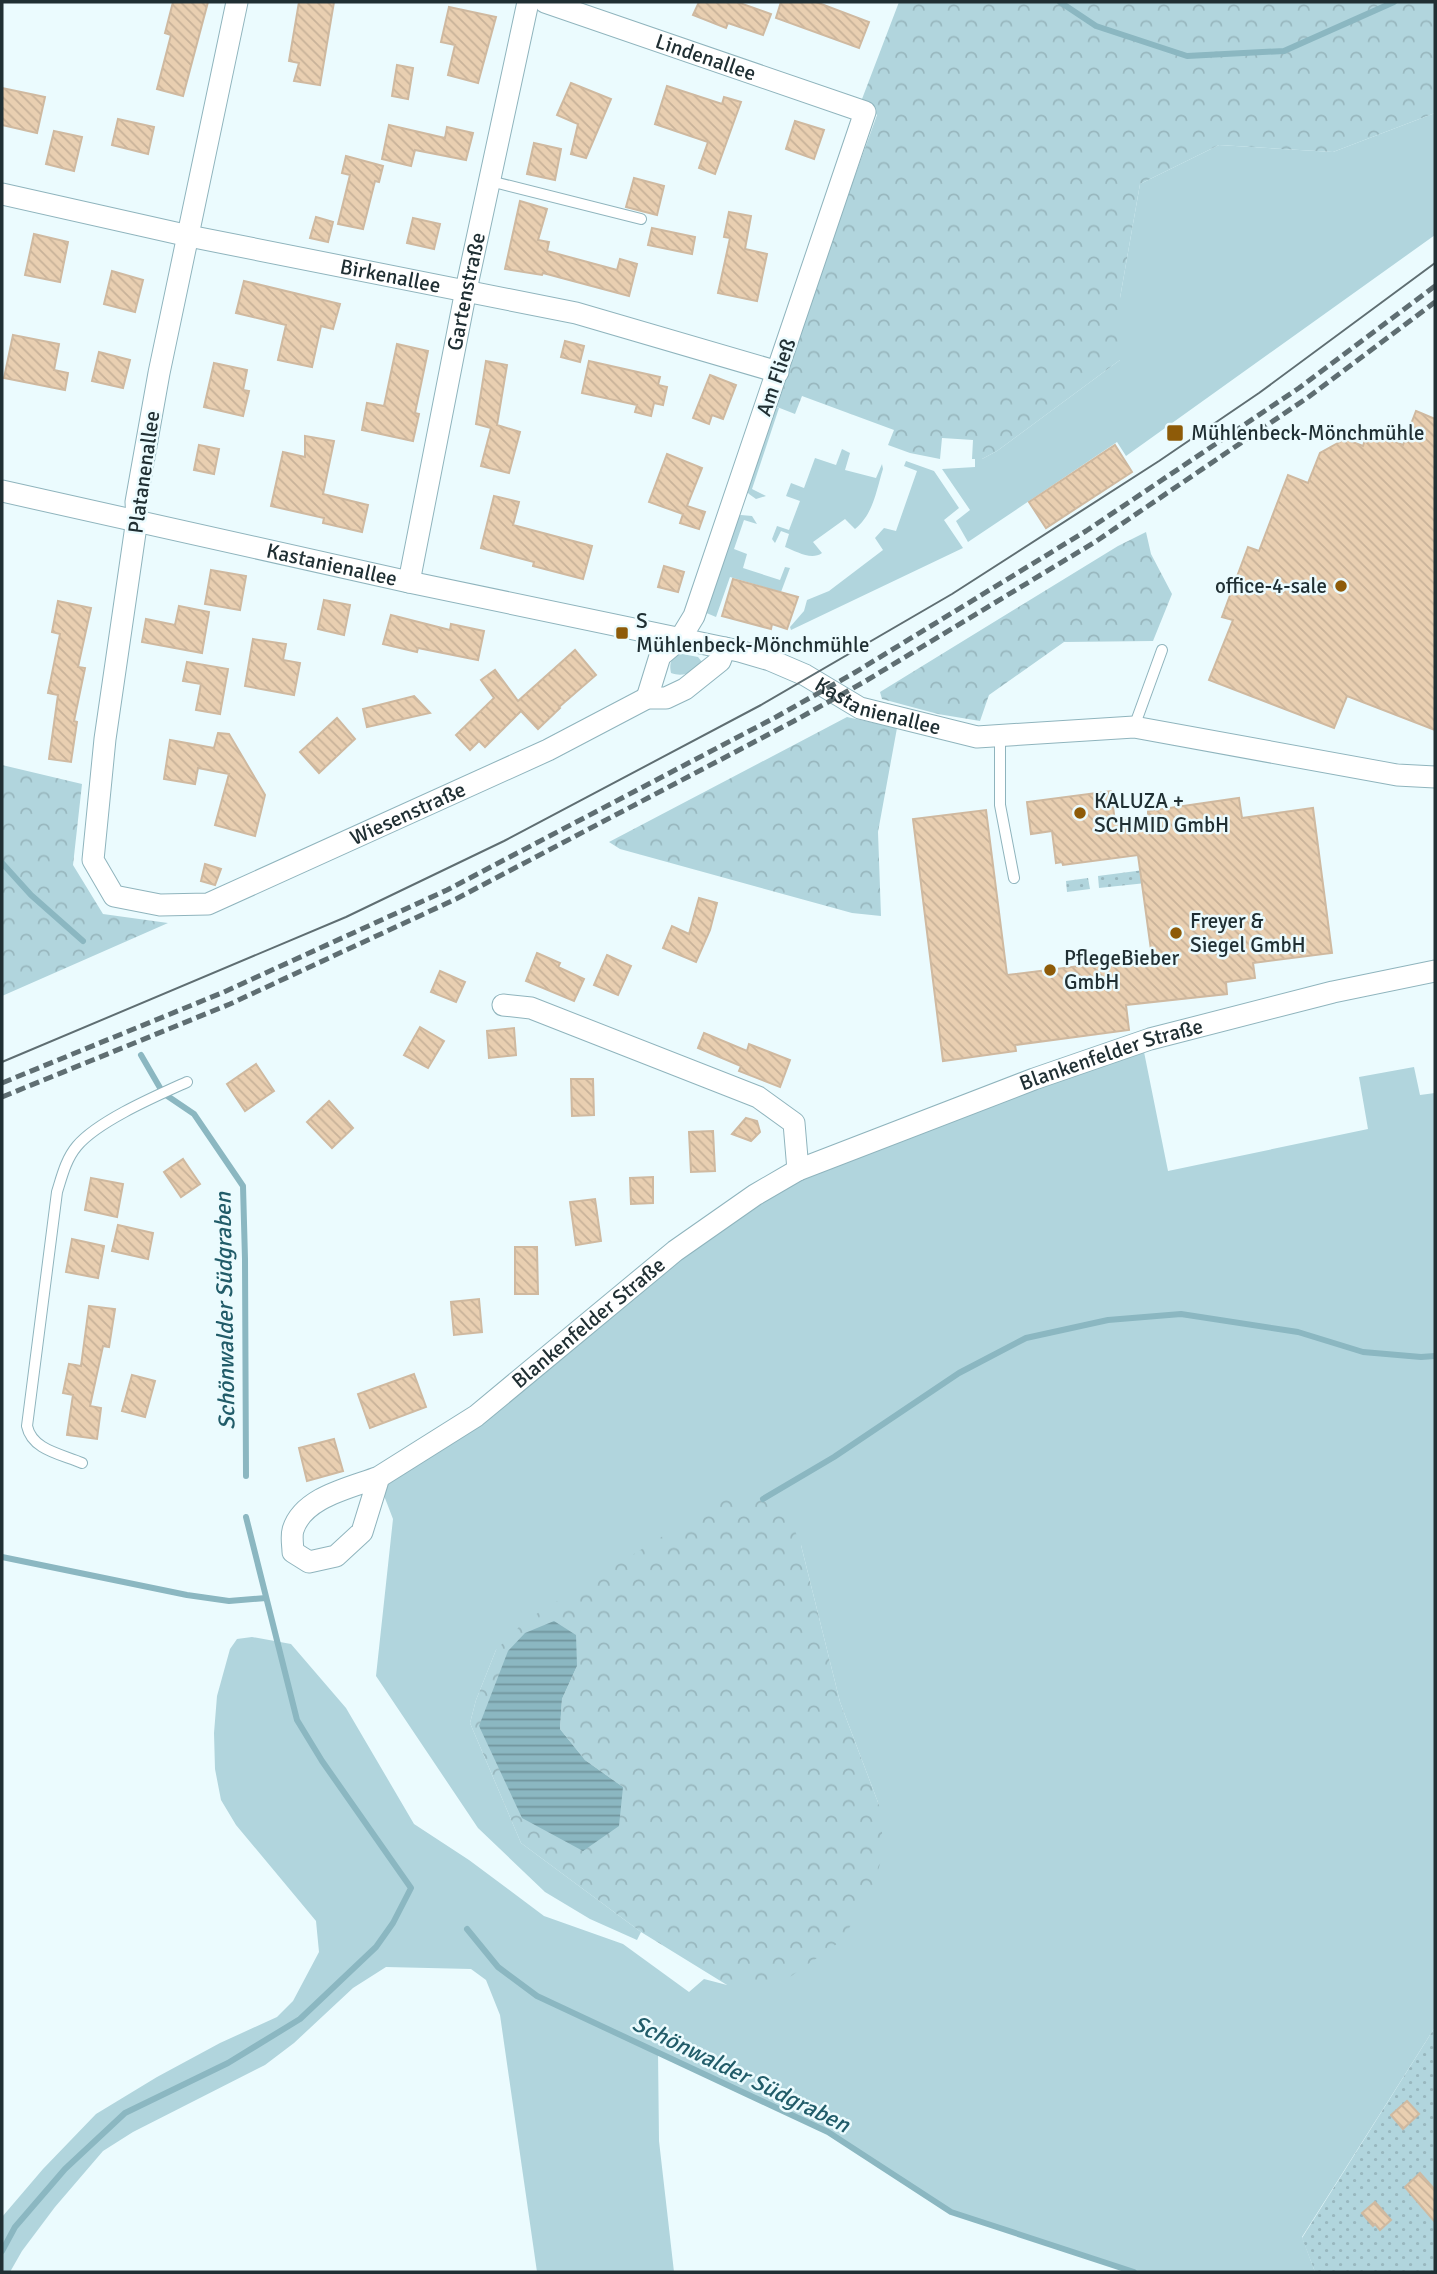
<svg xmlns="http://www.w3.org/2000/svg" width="1437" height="2274" font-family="Signika,sans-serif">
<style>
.green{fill:#b1d5dd}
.forest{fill:url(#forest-crowns);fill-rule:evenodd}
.garden{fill:url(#garden-dots)}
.water{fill:url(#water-rules)}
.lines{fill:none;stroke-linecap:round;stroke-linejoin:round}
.stream{stroke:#8bb7c1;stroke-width:6}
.building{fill:url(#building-back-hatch);stroke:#cfb9a0;stroke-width:2}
.service-casing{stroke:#8fb4bd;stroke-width:12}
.minor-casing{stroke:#8fb4bd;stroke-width:23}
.service{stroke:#fff;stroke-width:10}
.minor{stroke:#fff;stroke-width:21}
.tram{stroke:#5f6e72;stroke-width:2}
.rail{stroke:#5f6e72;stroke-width:5;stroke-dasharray:10 5;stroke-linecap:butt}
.poi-dot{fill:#8e5b08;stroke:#ebfbfe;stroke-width:2.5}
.labels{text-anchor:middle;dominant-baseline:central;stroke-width:5;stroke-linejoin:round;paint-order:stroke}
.street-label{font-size:21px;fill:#202f33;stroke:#ebfbfe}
.poi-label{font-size:21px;fill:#202f33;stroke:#ebfbfe;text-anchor:start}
.water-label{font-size:23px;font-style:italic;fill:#215c69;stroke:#ebfbfe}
</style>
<defs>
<pattern id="forest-crowns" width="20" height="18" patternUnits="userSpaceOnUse" patternTransform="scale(1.75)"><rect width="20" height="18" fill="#b1d5dd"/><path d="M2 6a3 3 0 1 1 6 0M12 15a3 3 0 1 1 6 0" fill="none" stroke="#98b7be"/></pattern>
<pattern id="garden-dots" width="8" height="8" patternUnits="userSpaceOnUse" patternTransform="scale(1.75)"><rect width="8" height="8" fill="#b1d5dd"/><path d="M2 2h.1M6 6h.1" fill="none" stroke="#98b7be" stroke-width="1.8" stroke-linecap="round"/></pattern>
<pattern id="water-rules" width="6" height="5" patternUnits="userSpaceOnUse" patternTransform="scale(1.75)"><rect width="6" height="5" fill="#8bb7c1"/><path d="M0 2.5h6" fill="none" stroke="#71959d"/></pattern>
<pattern id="building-back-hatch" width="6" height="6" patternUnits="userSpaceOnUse" patternTransform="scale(1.75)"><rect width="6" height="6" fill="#e9cfb1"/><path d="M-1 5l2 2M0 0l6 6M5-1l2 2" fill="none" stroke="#c8b299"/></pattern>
</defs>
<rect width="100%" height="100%" fill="#ebfbfe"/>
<g class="green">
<polygon points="1435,113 1435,235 1126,456 1117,442 968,542 956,521 970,510 942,469 975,467 975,459 982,459 997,451 1120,360 1120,298 1140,184 1219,145 1333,152"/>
<polygon points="772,405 779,408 752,489 766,496 756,499 749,494 745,489"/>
<path d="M 842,449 L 850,453 L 845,470 L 876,478 L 882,464 L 883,469 C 876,491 874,513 855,529 L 845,519 L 813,542 L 822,553 C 811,561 796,551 785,547 L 789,534 L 781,531 L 775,543 L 772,539 L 777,526 L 789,530 L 800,501 L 786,496 L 791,483 L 804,488 L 815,458 L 836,465 Z"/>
<polygon points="906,461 934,471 959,508 944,520 963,548 791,630 790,627 804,611 807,600 829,591 883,550 875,538 884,528 896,531 917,471 904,466"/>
<polygon points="741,515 752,516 757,524 744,520 734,549 747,554 743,568 780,580 785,567 790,568 781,592 730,577 716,617 704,612 737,516"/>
<path d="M 677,653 L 698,657 L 702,662 C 693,671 685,678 671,673 C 669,664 671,659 677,653 Z"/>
<polygon points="1142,1042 1168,1171 1368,1129 1359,1077 1414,1067 1420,1095 1435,1093 1435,2027 1302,2237 1315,2272 1134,2272 951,2212 827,2132 658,2052 659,2141 674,2272 537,2272 500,2015 486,1980 471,1969 386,1967 353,1988 294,2043 265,2065 133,2132 103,2151 55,2207 22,2251 10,2272 2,2272 2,2217 43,2169 96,2114 157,2077 220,2043 277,2017 293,2001 319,1952 316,1921 236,1825 221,1800 215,1769 214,1733 217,1696 230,1649 237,1639 252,1637 291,1644 346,1708 414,1824 469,1860 544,1916 623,1944 689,1992 704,1979 727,1985 879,1805 840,1702 801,1545 496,1650 476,1700 470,1723 521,1843 641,1932 637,1940 590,1919 545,1892 478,1828 376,1676 393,1519 378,1480 678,1252 805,1172"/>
</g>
<g class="forest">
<polygon points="899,2 1435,2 1435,113 1333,152 1219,145 1140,184 1120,298 1120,360 997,451 982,459 972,459 973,440 942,438 940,459 910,453 888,445 894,430 802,396 795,414 772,405 877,115 862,99"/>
<polygon points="1146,532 1151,554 1172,594 1153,641 1064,642 989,695 980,721 938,714 882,699 880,692 1118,546"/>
<polygon points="847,717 897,728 878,832 881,916 852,913 620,849 609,842"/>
<polygon points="2,765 82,784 73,865 103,914 168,923 2,996"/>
<path d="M 728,1496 L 755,1496 L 777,1505 L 790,1519 L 801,1545 L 840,1702 L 879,1805 L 884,1851 L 871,1893 L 841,1941 L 780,1984 L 727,1985 L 641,1932 L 521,1843 L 470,1723 L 476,1700 L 496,1650 L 525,1621 ZM 577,1666 L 562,1699 L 560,1729 L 585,1760 L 623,1787 L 479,1727 Z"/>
</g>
<g class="garden">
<polygon points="1144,870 1146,883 1099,888 1098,876"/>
<polygon points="1088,878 1090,889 1067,892 1066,881"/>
<polygon points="1435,2027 1435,2272 1315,2272 1302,2238"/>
</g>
<polygon class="water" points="554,1621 576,1635 577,1666 562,1699 560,1729 585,1760 623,1787 619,1826 583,1851 522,1818 479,1726 508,1651 525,1633"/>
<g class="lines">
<g class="stream">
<polyline points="1060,2 1096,26 1187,56 1284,51 1394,2"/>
<polyline points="2,863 31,895 83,941"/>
<polyline points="141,1055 163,1093 194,1114 243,1186 245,1259 246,1476"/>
<polyline points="763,1499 834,1457 959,1373 1026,1338 1108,1320 1181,1314 1298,1332 1363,1352 1421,1357 1435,1356"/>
<polyline points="2,1557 187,1595 229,1601 266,1598"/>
<polyline points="467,1929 498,1967 537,1996 828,2132 951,2212 1134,2272"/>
<polyline points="2,2251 15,2227 65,2169 125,2113 228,2063 300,2019 376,1947 393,1923 411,1888 322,1761 297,1720 246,1517"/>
</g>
</g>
<g class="building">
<polygon points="173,2 208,2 183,96 157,89 171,35 165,33"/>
<polygon points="299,2 334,2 320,85 294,81 299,63 289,61"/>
<polygon points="699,2 737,2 771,14 763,35 728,23 726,28 693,15"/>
<polygon points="781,2 816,2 869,22 859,48 776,18"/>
<polygon points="449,7 496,17 478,83 448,75 455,45 441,42"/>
<polygon points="397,65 413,68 408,99 392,96"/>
<polygon points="571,83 611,99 586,158 571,154 578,124 557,115"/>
<polygon points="667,86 722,104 724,97 741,102 715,174 699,168 708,142 655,124"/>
<polygon points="2,88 45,97 37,133 2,125"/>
<polygon points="118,119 154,127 148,154 112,145"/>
<polygon points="795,121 824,130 814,159 786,149"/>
<polygon points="389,125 445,138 447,127 473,133 466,160 415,150 411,166 382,159"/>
<polygon points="54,131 82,137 74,171 46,164"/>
<polygon points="534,143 561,149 555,180 527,174"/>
<polygon points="346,156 383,166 379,182 375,181 363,229 338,224 350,175 342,173"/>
<polygon points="634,178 664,186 657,215 626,207"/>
<polygon points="520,201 547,209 538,240 549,242 547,251 617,270 620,259 637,264 629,296 543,273 542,275 505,269"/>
<polygon points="729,212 751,216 745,249 767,254 757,301 718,293 730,238 724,237"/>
<polygon points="316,217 333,222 328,242 310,238"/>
<polygon points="413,218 440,224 434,249 407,243"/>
<polygon points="652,228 695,237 692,254 648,245"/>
<polygon points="34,234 68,242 60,282 25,275"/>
<polygon points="112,271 143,280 135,312 104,304"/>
<polygon points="244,281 340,304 333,329 321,326 312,367 278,360 286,325 236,313"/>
<polygon points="13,335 59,344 54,370 68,373 65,390 4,378"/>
<polygon points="565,341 584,346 580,362 561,357"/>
<polygon points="397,344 428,351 415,413 419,414 413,441 362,430 367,403 384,406"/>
<polygon points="99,352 130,360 123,388 92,381"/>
<polygon points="486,361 507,365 497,425 520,432 509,473 481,466 491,428 476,424"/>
<polygon points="589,361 660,377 658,385 667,387 663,405 654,403 651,416 635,412 637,405 582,393"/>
<polygon points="214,363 247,370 243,390 249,391 243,416 204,407"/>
<polygon points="710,375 736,385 723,419 712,415 709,424 693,418"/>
<polygon points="1416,411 1435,419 1435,730 1347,696 1334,728 1209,680 1233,620 1222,617 1248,547 1259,551 1288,475 1308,483 1320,453 1345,439 1363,446 1368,431 1403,445"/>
<polygon points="305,436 334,441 323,494 368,505 362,532 323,523 324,518 271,506 283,452 305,457"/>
<polygon points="199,445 219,449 214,474 194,470"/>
<polygon points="1115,445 1132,472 1046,528 1029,502"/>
<polygon points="667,454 702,468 687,506 705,512 699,529 680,523 683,514 649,502"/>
<polygon points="494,496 519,502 513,525 592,546 583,579 533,566 534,562 481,548"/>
<polygon points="664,566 684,572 678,592 658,587"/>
<polygon points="211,570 246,576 240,610 205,604"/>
<polygon points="733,579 798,597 787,629 772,624 771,629 722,616"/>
<polygon points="324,600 350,605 344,635 318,629"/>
<polygon points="58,601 91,608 78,667 85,668 74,721 77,722 71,762 49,759 58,695 48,693 60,634 52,632"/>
<polygon points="179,606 209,612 202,653 142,642 146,619 175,625"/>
<polygon points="391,615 450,630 451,624 484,631 478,660 418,648 417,652 383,644"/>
<polygon points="253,639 286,644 283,660 300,663 294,695 245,686"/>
<polygon points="575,650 596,675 559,707 560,708 538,729 521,711 485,747 479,741 470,750 456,735 494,698 481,680 495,670 518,701"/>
<polygon points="187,662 228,669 220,714 196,710 201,684 183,681"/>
<polygon points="414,696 430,713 367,727 363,709"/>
<polygon points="337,718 355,739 319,773 300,752"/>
<polygon points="218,733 229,734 265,795 255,836 215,825 229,774 198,768 195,784 164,779 170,740 214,748"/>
<polygon points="1111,791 1115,822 1148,817 1148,811 1239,798 1242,818 1313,808 1332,953 1253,963 1255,978 1226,982 1227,994 1126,1005 1129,1030 1015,1045 1016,1051 943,1061 913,819 986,810 1007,975 1152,957 1138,855 1063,865 1062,862 1056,863 1052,831 1031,834 1027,802"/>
<polygon points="205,864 221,869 215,885 201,881"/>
<polygon points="699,898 717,903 710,930 696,962 663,948 672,926 689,934"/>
<polygon points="537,953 560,963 558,967 584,979 574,1001 526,981"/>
<polygon points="607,955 631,966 618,995 594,985"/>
<polygon points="440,971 465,982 456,1002 431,992"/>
<polygon points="420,1027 444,1041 428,1068 404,1055"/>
<polygon points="514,1028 516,1055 489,1058 487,1031"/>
<polygon points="704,1033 747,1051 749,1044 790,1060 780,1087 739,1071 741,1066 698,1048"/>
<polygon points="256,1064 274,1091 245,1111 227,1084"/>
<polygon points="571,1079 593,1079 594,1115 572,1116"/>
<polygon points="329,1101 353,1128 332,1148 307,1122"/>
<polygon points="746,1118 757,1121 760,1132 751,1141 732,1134"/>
<polygon points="713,1131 715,1171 691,1172 689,1132"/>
<polygon points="183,1159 200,1184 181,1197 164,1172"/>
<polygon points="653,1177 653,1203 631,1204 630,1178"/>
<polygon points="91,1178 123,1184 117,1217 85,1210"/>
<polygon points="595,1199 601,1241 576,1245 570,1202"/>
<polygon points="118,1225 153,1233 148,1259 112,1251"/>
<polygon points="72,1239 104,1246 98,1278 66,1272"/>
<polygon points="515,1247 537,1247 538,1294 515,1294"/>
<polygon points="479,1299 482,1332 454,1335 451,1302"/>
<polygon points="89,1306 115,1309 109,1347 103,1346 90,1406 101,1408 97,1439 67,1435 73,1395 63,1393 69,1364 81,1366"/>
<polygon points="414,1374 426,1407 370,1428 358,1394"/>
<polygon points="132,1375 155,1381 145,1417 122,1411"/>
<polygon points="334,1439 343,1471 307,1481 299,1448"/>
<polygon points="1407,2101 1419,2114 1403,2129 1391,2115"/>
<polygon points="1420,2173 1435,2190 1435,2222 1405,2187"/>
<polygon points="1375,2202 1391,2220 1380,2230 1375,2224 1373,2226 1362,2213"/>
</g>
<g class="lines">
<defs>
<g id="service">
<polyline points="490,181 641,219"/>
<polyline points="1134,727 1162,650"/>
<polyline points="1000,736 1000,805 1014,878"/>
<path d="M 82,1463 C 61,1454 32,1450 27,1426 L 57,1192 C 62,1176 66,1159 77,1146 C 98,1121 156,1096 187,1082"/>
</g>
<g id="minor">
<path id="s1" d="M 237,2 L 159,373 L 136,502 L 137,519 L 105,739 L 93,860 L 114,896 L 160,905 L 208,904 L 548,750 L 647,698 L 666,698 L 685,689 L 720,661 L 725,648"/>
<path id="s2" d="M 545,2 L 865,112 L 694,616 L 680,639 L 660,656 L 647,698"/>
<path id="s3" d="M 2,194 L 189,236 L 576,313 L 778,372"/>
<path id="s4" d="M 2,491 L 409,582 L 739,651 L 770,660 L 805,675 L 860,708 L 977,737 L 1134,727 L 1397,775 L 1435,777"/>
<path id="s5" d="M 409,582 L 466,290 L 528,2"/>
<path id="s6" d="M 798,1170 L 1034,1079 L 1150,1039 L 1333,992 L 1435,971"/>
<path id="s7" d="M 379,1477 C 350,1488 303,1497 293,1530 C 291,1537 293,1546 293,1552 L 309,1562 L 336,1556 L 362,1532 L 379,1477 L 476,1416 L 675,1251 L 755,1195 L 798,1170 L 794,1123 L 758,1097 L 531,1008 L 503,1005"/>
</g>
</defs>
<use href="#service" class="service-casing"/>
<use href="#minor" class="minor-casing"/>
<use href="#service" class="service"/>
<use href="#minor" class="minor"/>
<polyline class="tram" points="2,1062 346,917 504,841 761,705 952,594 1159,461 1259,393 1435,263"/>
<g class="rail">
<polyline points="2,1083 224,992 447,890 776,717 854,673 1086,531 1299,388 1435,286"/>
<polyline points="2,1097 230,1004 456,899 794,721 864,682 1095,542 1307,398 1435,302"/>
</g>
</g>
<g class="poi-dot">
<rect x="1166" y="424" width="18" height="18" rx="3.5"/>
<circle cx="1341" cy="586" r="7"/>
<rect x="615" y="626" width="14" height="14" rx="3.5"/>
<circle cx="1080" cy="813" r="7"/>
<circle cx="1176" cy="933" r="7"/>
<circle cx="1050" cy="970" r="7"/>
</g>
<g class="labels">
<g class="street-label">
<text stroke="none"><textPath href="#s2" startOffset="170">Lindenallee</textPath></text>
<text stroke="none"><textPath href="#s3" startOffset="397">Birkenallee</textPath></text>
<text stroke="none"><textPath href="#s5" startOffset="296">Gartenstraße</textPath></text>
<text transform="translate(776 377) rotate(-71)">Am Fließ</text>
<text transform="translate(144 472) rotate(-82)">Platanenallee</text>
<text stroke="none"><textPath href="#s4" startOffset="338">Kastanienallee</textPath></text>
<text stroke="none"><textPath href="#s4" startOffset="905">Kastanienallee</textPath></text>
<text stroke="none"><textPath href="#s1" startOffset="1227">Wiesenstraße</textPath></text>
<text stroke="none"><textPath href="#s6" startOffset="334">Blankenfelder Straße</textPath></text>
<text stroke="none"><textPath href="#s7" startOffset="527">Blankenfelder Straße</textPath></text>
</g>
<g class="poi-label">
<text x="1191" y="433">Mühlenbeck-Mönchmühle</text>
<text x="1327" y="586" text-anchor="end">office-4-sale</text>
<text x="636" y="621">S<tspan x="636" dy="24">Mühlenbeck-Mönchmühle</tspan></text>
<text x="1094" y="801">KALUZA +<tspan x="1094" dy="24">SCHMID GmbH</tspan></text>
<text x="1190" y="921">Freyer &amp;<tspan x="1190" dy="24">Siegel GmbH</tspan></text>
<text x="1064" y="958">PflegeBieber<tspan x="1064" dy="24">GmbH</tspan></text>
</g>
<g class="water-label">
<text transform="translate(225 1311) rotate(-91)">Schönwalder Südgraben</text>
<text transform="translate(741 2074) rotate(26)">Schönwalder Südgraben</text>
</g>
</g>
<rect width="1437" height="2274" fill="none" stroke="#202f33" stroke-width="7"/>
</svg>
